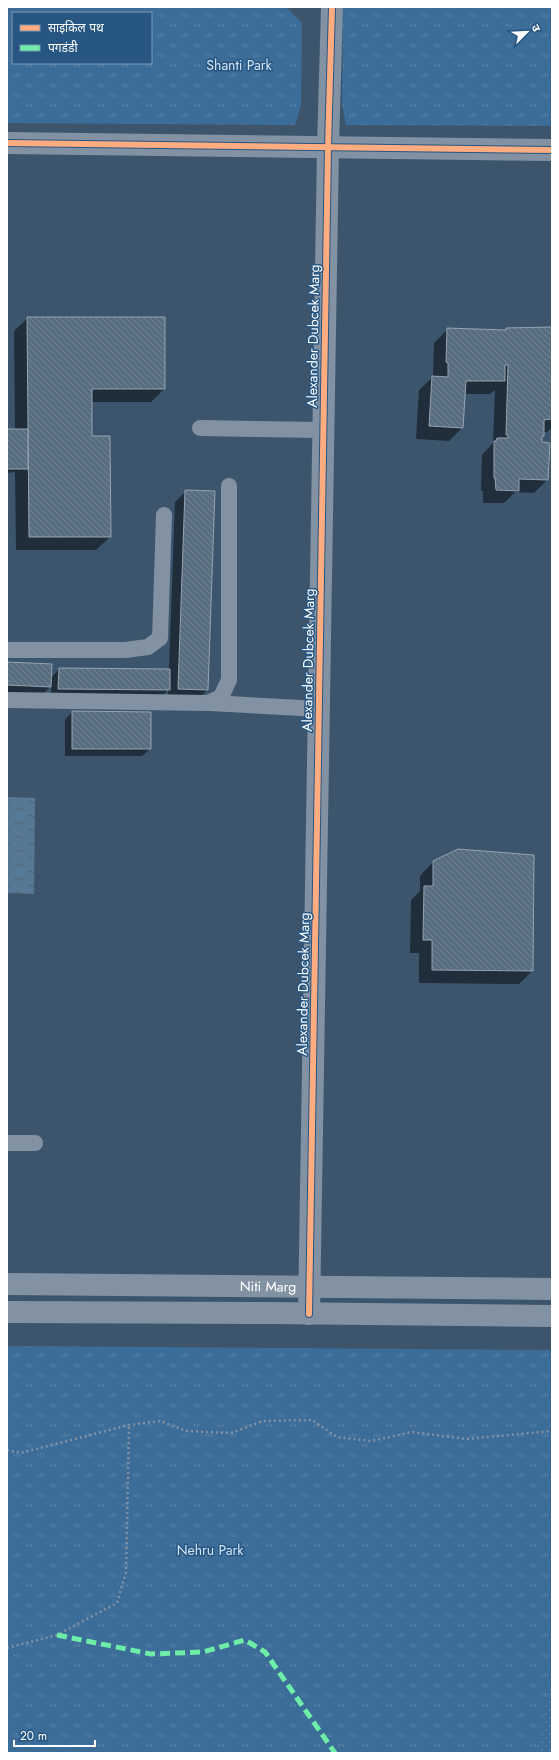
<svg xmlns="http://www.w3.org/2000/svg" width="559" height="1760" font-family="Jost,'Noto Sans Devanagari',sans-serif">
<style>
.park{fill:url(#park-tufts);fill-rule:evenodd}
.garden{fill:url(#garden-dots)}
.water{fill:url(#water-ripples)}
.shadow{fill:#0007}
.building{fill:url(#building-back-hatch);stroke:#95a4b2}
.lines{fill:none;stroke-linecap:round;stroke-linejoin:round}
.path{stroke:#8292a3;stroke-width:2.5;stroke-dasharray:2 3;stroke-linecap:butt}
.service{stroke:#8292a3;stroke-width:16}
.minor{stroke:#8292a3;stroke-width:22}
.tertiary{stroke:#8292a3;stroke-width:22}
.quiet{stroke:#6deda7;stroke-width:5;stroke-dasharray:10 5;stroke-linecap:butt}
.cycleway-casing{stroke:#275682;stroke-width:8}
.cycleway{stroke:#ffac80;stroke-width:6}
.labels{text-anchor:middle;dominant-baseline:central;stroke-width:3;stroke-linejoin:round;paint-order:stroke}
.park-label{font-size:14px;fill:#d2e5f5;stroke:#275682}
.street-label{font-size:14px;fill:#fff;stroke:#275682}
</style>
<defs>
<pattern id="park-tufts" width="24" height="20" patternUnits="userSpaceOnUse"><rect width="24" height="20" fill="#3c6c98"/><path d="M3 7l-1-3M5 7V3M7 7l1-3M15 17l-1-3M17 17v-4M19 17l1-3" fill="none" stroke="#5982a7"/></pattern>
<pattern id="garden-dots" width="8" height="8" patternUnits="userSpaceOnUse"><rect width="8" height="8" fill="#3c6c98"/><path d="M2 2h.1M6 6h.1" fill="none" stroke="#5982a7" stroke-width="1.8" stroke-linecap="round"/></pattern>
<pattern id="water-ripples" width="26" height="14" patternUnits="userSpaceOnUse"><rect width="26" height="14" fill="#567895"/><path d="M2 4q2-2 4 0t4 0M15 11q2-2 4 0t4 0" fill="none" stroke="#516270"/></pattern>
<pattern id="building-back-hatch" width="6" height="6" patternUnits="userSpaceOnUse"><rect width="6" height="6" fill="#596d80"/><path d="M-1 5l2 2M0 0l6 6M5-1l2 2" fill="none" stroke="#728393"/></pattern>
</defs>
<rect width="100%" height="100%" fill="#3c556d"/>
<g class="park">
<path d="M 7,7 L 286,7 L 302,23 L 301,105 L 295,125 L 7,123 ZM 13,13 L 151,13 L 151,63 L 13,63 Z"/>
<polygon points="343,7 552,7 552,126 346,125 342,104"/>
<polygon points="7,1346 552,1350 552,1753 7,1753"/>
</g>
<polygon class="garden" points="552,1683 552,1753 535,1753"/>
<polygon class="water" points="7,797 35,798 34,894 7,893"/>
<g class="shadow">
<polygon points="28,318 164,389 151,402 91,402 91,437 110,537 96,550 16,550 15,472 7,473 7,430 15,430 14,331"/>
<polygon points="552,328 552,427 547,432 543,432 541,443 549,444 547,480 534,493 515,492 504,503 483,503 483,491 481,491 482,455 493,443 495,390 490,394 464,394 462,428 449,441 416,439 419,390 433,377 434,343 448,329 504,331 506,329"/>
<polygon points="186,491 207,690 196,701 168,699 168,690 161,697 51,697 51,686 43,694 7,693 7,663 51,678 59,669 169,670 175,502"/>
<polygon points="72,712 150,749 142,756 65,756 65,720"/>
<polygon points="433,862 532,971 519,984 419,983 419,953 410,953 411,900 420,891 420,876"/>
</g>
<g class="building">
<polygon points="27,317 165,317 165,389 92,389 92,436 110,436 111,537 29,537"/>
<polygon points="552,327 552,419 544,420 544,436 542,436 542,442 550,443 548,480 519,479 519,491 496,490 495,478 494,478 494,441 496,441 497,438 508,438 508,435 506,435 508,365 505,365 505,381 466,381 463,428 429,426 432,376 448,377 448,363 446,362 447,328 506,330 506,328"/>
<rect x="7" y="429" width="21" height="40"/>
<polygon points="185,490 215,491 208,690 178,689"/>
<polygon points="7,662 52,664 51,687 7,685"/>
<polygon points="59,668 170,669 170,690 58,689"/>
<polygon points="72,711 151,712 151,749 72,749"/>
<polygon points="458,849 534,855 533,971 432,970 432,940 423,940 424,886 433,886 433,861"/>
</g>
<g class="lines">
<g class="path">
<polyline points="7,1450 21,1453 129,1425 160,1421 186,1431 231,1433 263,1421 312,1420 337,1437 371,1441 412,1432 466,1439 552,1431"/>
<polyline points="7,1648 57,1635 117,1603 126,1572 129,1425"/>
</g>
<g class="service">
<polyline points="200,428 323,430"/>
<polyline points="7,650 125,650 148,647 160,638 164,515"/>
<polyline points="7,700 208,703 221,697 229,680 229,486"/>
<polyline points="210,703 319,709"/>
<polyline points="7,1143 35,1143"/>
</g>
<g class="minor">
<polyline points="7,143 552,150"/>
<polyline points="309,1314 328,147 332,7"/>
</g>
<g class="tertiary">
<path id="s1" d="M 7,1284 L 552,1289"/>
<polyline points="7,1312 272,1313 552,1316"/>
</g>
<polyline class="quiet" points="57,1635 151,1654 203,1652 245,1640 265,1652 335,1753"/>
<defs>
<g id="cycleway">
<polyline points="7,143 552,150"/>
<polyline points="309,1314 328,147 332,7"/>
</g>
</defs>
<use href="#cycleway" class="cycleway-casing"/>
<use href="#cycleway" class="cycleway"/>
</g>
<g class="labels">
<g class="park-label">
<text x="239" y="65">Shanti Park</text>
<text x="210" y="1550">Nehru Park</text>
</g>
<g class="street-label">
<text transform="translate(313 336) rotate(-89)">Alexander Dubcek Marg</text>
<text transform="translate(308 660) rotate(-89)">Alexander Dubcek Marg</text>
<text transform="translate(303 984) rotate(-89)">Alexander Dubcek Marg</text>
<text stroke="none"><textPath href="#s1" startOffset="261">Niti Marg</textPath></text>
</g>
</g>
<rect width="559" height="1760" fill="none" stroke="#ffffff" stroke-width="16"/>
<rect x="12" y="12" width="140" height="52" fill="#275682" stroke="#7d9ab4"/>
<rect x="20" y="25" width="20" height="6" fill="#ffac80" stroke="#7d9ab4"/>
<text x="48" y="32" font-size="12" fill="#ffffff">साइकिल पथ</text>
<rect x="20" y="45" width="20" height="6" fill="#6deda7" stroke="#7d9ab4"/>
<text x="48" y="52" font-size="12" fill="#ffffff">पगडंडी</text>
<g transform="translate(527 32) rotate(66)" stroke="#275682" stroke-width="3" paint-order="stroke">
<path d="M0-3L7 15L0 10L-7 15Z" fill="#ffffff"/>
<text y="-6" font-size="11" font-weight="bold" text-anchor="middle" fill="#ffffff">उ</text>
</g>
<path d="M14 1740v6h81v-6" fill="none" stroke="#ffffff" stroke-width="2"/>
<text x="20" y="1740" font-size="12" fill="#ffffff" stroke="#275682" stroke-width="3" paint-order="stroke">20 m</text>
</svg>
